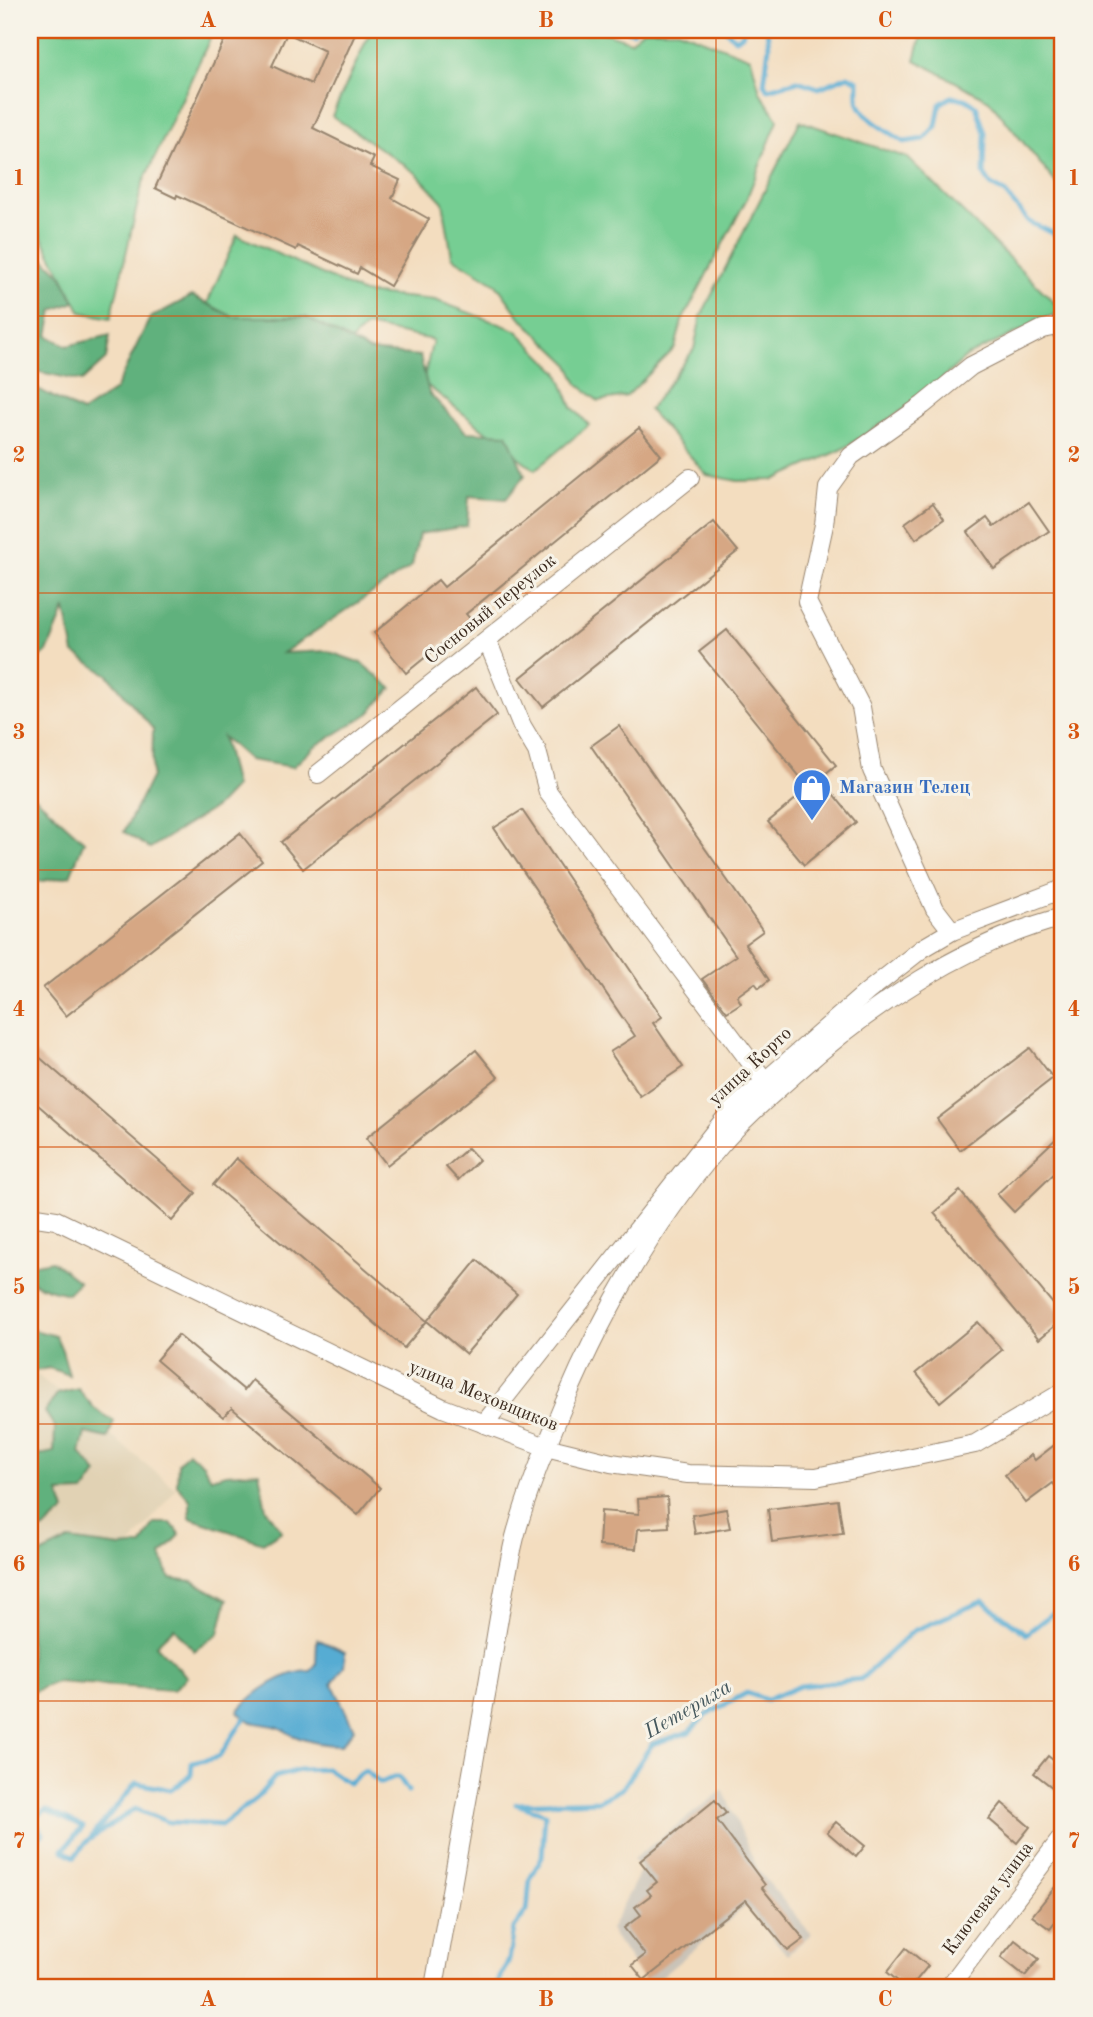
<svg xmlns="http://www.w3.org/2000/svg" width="1093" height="2017" font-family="'Old Standard TT',serif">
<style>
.built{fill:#e1d2b4}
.industrial{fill:#c9c3b8}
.green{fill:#76ce93;stroke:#587c58;stroke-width:2}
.forest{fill:#60b17d;stroke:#4e6e4e;stroke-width:2}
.water{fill:#57acd3;stroke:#496b78;stroke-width:2}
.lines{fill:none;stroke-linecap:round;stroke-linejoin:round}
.stream{stroke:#57acd3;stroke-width:5}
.building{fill:#d6a784;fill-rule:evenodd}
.minor-casing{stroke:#97846e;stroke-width:20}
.minor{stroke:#fff;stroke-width:18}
.grid{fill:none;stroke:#d7540e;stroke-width:2;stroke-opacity:0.55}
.labels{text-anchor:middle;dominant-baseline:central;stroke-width:6;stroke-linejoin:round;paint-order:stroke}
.street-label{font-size:19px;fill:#3b2a1e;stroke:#f7f3e8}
.shop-label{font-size:19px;font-weight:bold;fill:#366cbe;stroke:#f7f3e8;text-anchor:start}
.water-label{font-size:21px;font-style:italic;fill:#45585d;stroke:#f7f3e8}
.neatline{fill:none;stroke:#d7540e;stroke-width:2.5}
.grid-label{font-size:23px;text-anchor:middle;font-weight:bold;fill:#d7540e}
</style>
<rect width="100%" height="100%" fill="#f7f3e8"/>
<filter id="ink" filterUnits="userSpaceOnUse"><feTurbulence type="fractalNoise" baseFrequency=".0143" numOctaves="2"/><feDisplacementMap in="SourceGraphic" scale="14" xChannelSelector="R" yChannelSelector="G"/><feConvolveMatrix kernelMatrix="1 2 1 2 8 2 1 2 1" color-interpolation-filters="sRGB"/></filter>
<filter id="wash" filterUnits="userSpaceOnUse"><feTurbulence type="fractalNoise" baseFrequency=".00686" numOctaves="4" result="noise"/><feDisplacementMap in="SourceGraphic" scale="28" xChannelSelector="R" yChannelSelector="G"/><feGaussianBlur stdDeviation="1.57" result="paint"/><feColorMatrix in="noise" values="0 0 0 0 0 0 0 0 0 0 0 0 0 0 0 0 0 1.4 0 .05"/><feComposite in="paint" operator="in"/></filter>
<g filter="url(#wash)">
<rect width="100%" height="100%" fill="#f3ddbf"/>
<polygon class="built" points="30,1369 176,1489 124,1553 30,1552"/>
<polygon class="industrial" points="723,1790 758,1870 811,1934 787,1955 746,1906 649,1987 610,1930 641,1870 633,1859"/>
<g class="green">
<polygon points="30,30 214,30 142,185 111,318 81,312 37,228 34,183 30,180"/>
<polygon points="371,30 596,30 630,41 643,30 678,30 751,58 760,92 778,120 746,200 682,321 675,348 627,396 598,401 578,384 568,363 520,317 496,284 452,257 443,202 416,173 332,116"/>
<polygon points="923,30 1063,30 1063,192 989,100 915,60"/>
<polygon points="800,121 908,158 1063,311 967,356 920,399 841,450 774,480 738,481 707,475 649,410 694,349 701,316"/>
<polygon points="237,235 363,293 435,300 516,330 558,372 572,407 589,425 535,470 423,382 433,340 366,326 345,347 236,320 206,306"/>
</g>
<g class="forest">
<polygon points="30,245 61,275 75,302 53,310 48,336 67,346 110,335 106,359 82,381 30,370"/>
<polygon points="192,296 233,317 306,317 369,351 420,356 429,393 466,432 507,434 525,475 506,499 469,496 467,526 419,534 412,566 283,653 327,651 361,663 392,688 368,714 314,747 293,767 249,760 223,737 235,787 216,807 150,848 124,832 152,776 153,729 108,675 74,653 65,609 47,652 30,667 30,385 82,412 115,390 150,318"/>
<polygon points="30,777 32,794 84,841 70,876 30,883"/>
<polygon points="52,1261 79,1282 68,1294 48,1289 30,1281 30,1265"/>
<polygon points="30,1329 56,1336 62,1350 69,1375 49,1368 30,1372"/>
<polygon points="78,1389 95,1409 114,1421 108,1438 85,1433 80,1453 97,1473 84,1492 59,1493 65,1511 43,1530 30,1529 30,1457 54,1452 55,1427 45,1412 57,1394"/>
<polygon points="188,1452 203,1464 211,1478 226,1474 259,1472 266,1509 282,1531 263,1543 190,1518 190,1500 177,1485 178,1463"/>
<polygon points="154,1523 171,1523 180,1535 161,1555 170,1578 192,1581 227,1600 219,1633 194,1651 174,1628 156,1645 187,1677 173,1690 56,1682 30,1693 30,1559 69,1540 121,1547 142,1545"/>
</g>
<path class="water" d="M 317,1639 L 345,1652 L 344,1667 L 332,1683 L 354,1729 L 341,1745 C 325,1745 307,1742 292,1735 C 287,1732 283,1729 278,1727 C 261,1722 249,1726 238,1711 C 255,1691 284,1671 311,1671 L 316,1664 Z"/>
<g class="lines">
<g class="stream">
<polyline points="626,30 632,32 634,30"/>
<polyline points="726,30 735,39 742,35 744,30"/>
<path d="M 767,30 L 769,46 L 764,84 L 768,89 L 798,81 L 819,88 L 848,76 L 858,81 C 858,88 857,98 859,104 C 867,122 889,131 904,142 L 924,139 L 936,126 L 940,104 L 951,97 L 965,99 L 976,106 L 985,133 L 984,174 L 991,185 L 1004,192 L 1029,222 L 1063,238"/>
<polyline points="92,1836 136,1783 171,1790 191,1775 192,1763 219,1757 244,1719"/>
<polyline points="30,1846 43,1834 33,1819 46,1810 83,1827 63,1850 75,1857 87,1841 135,1809 168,1822 222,1825 257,1798 275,1777 299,1770 327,1769 348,1783 365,1771 381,1783 394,1777 399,1777 408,1791"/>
<polyline points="495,1987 509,1960 514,1928 527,1910 530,1879 542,1857 545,1814 516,1804 599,1801 623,1788 652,1744 689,1732 706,1715 747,1693 767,1700 800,1686 861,1679 913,1631 983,1601 1026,1634 1063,1605"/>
</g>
</g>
<g id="blocks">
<g class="building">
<path d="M 229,30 L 357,30 L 313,128 L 374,158 L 370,166 L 400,180 L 392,198 L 429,219 L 390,286 L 360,268 L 357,274 L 298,246 L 296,250 L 177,195 L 176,198 L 155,188 ZM 287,33 L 325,51 L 311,84 L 272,66 Z"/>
<polygon points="639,428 661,455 466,614 471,620 406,673 374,633 438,580 444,587"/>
<polygon points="1029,502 1049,531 994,569 968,532 987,518 994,527"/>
<polygon points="933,503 944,519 916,539 905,523"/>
<polygon points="714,522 738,551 543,707 520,678"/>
<polygon points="727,630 836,765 820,778 856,822 804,865 768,822 809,788 699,652"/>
<polygon points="476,687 497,715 303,869 281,842"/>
<polygon points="619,726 763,931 745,944 769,980 759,988 755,983 737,996 741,1003 727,1012 702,979 736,956 591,746"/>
<polygon points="522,810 662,1017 653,1023 683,1067 640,1096 610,1052 635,1036 494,828"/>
<polygon points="240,833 262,861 66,1016 43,988"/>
<polygon points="1030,1048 1053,1078 960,1150 937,1119"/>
<polygon points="30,1049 196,1193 172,1221 30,1098"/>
<polygon points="476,1050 498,1077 387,1165 366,1138"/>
<polygon points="1063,1132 1063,1165 1014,1212 997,1194"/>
<polygon points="468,1148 479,1160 458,1180 446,1167"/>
<polygon points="236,1158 427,1321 404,1348 213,1185"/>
<polygon points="960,1191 1063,1316 1063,1319 1039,1339 934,1213"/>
<polygon points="477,1260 517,1294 466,1354 427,1321"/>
<polygon points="978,1322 1002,1350 940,1402 916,1373"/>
<polygon points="178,1335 244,1390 252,1380 380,1488 358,1515 232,1408 223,1417 156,1360"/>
<polygon points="1057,1443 1063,1452 1063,1497 1053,1483 1026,1503 1005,1475 1031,1455 1035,1460"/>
<polygon points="667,1497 669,1527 638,1529 636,1549 599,1546 601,1511 639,1514 638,1499"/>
<polygon points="838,1500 843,1533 772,1542 768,1509"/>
<polygon points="726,1509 730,1528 695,1534 692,1515"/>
<polygon points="1048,1756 1063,1768 1063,1783 1057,1791 1034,1773"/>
<polygon points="715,1800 726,1813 717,1820 765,1885 762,1888 804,1939 788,1951 746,1900 644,1980 632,1965 645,1955 624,1928 641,1915 635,1907 651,1895 647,1890 657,1882 640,1861"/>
<polygon points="1002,1803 1030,1827 1017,1843 989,1819"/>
<polygon points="836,1822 865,1846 856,1857 827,1832"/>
<polygon points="1063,1877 1063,1912 1050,1929 1032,1916"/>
<polygon points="1015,1940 1039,1959 1025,1976 1001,1957"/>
<polygon points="906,1948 928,1966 911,1987 905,1987 887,1972"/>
</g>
</g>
</g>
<g filter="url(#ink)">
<use href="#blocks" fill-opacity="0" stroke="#97846e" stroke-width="2"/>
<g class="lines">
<defs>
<g id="minor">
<polyline points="487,640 522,726 537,751 548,792 764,1080"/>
<polyline points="318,774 690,478"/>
<polyline points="952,931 935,909 872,770 861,707 807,602 824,525 828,488 851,456 923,405 971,366 1043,329 1063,325"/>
<polyline points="30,1216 56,1220 443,1408 546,1447 611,1463 688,1474 816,1477 975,1444 1063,1392"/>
<polyline points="484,1424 730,1112 867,992 923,948 952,931 1063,889"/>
<path d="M 434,1987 C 451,1891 468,1796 485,1700 C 495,1646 502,1590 515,1537 C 527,1492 545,1449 563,1406 C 603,1312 652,1224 720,1146 C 743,1119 770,1096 796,1073 C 870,1006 967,942 1063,917"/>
<polyline points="949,1987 1063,1836"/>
</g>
</defs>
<use href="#minor" class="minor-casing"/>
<use href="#minor" class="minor"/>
</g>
</g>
<path class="grid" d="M 377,30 L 377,1987M 716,30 L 716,1987M 30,316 L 1063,316M 30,593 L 1063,593M 30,870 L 1063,870M 30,1147 L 1063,1147M 30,1424 L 1063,1424M 30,1701 L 1063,1701"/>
<defs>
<symbol id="shop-pin" viewBox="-11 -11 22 30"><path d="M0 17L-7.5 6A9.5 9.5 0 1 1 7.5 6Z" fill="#3f7fe0" stroke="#f7f3e8"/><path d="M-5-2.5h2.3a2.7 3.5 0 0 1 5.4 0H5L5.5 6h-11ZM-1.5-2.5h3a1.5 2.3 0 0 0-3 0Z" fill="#fff"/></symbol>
</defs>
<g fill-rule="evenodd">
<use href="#shop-pin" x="790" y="766" width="44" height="60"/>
</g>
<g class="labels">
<g class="street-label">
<text transform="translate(491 610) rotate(-39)">Сосновый переулок</text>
<text transform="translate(751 1067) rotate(-43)">улица Корто</text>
<text transform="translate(483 1397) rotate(22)">улица Меховщиков</text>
<text transform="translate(989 1899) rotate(-53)">Ключевая улица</text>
</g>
<g class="shop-label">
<text x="839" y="788">Магазин Телец</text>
</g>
<g class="water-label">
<text transform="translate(688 1710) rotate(-30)">Петериха</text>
</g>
</g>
<rect width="1093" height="2017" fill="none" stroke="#f7f3e8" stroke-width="77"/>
<rect x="38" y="38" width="1016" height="1941" class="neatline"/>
<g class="grid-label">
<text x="208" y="27">A</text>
<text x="546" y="27">B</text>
<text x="885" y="27">C</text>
<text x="19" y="185">1</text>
<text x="1074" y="185">1</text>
<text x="19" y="462">2</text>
<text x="1074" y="462">2</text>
<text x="19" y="739">3</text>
<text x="1074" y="739">3</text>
<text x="19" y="1016">4</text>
<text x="1074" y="1016">4</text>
<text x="19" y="1294">5</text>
<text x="1074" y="1294">5</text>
<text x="19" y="1571">6</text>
<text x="1074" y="1571">6</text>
<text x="19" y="1848">7</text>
<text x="1074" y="1848">7</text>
<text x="208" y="2006">A</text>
<text x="546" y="2006">B</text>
<text x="885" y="2006">C</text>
</g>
</svg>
